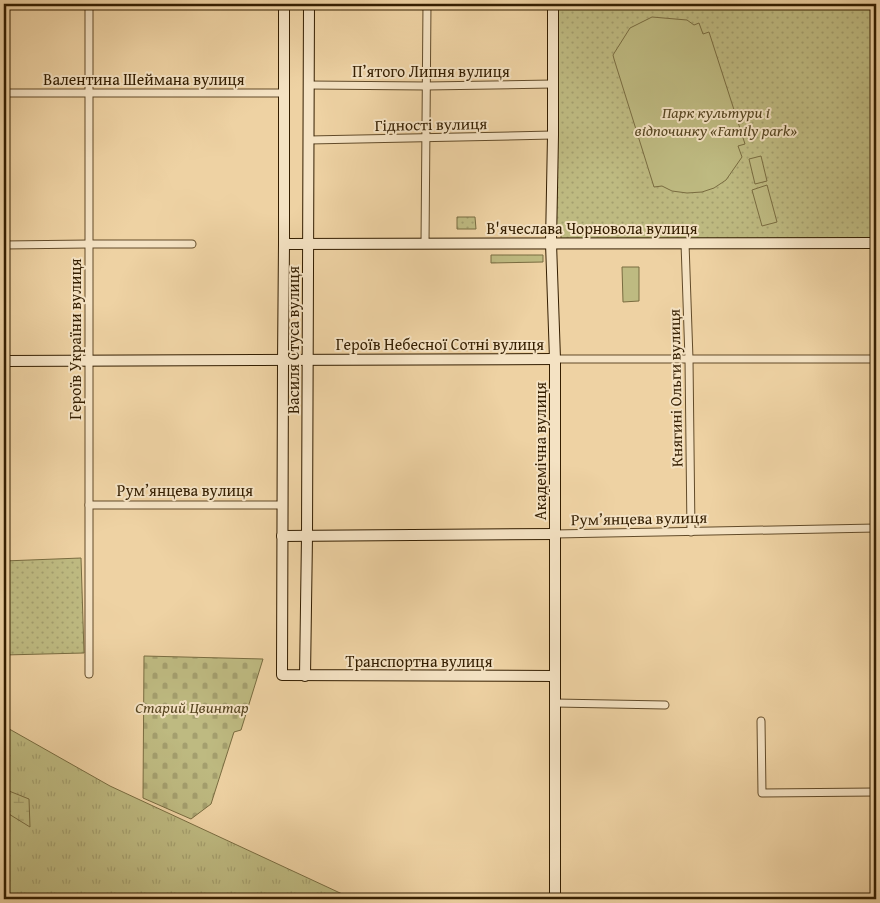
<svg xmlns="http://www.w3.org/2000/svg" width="880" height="903" font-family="'Gentium Book Plus',serif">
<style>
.grass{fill:url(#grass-tufts);stroke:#796c40}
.forest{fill:url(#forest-crowns);stroke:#796c40}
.wetland{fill:url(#wetland-marsh);stroke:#796c40}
.cemetery{fill:url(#cemetery-stones);stroke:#796c40}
.park{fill:url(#park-dots);stroke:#796c40}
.pitch{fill:#beba81;stroke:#796c40}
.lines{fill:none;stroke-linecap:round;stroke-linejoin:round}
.street-casing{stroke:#624b29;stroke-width:9}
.secondary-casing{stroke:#341e00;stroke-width:12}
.street{stroke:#f4e2c3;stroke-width:7}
.secondary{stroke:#f4e2c3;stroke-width:10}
.labels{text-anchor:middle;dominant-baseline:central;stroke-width:4;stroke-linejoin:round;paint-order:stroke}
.street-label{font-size:16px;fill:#341e00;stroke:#f4e2c3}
.park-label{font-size:16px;font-style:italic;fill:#564520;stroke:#f4e2c3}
</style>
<defs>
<pattern id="grass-tufts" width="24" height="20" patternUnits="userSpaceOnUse" patternTransform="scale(1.25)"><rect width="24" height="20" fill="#beba81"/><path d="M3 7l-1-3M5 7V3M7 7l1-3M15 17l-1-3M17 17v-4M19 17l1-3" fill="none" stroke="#a49f6e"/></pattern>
<pattern id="forest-crowns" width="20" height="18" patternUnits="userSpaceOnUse" patternTransform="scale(1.25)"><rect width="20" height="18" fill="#beba81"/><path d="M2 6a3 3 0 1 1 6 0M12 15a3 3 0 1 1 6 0" fill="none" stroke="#a49f6e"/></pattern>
<pattern id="wetland-marsh" width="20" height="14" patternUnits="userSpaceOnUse" patternTransform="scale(1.25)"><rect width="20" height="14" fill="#beba81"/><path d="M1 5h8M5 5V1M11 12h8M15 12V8" fill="none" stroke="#a49f6e"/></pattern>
<pattern id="cemetery-stones" width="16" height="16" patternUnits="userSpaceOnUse" patternTransform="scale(1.25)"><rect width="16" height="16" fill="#beba81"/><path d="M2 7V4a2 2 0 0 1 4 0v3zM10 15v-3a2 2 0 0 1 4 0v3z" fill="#a49f6e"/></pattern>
<pattern id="park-dots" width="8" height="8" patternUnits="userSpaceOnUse" patternTransform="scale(1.25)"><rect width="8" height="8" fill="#beba81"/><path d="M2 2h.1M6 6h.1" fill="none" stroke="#a49f6e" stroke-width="1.8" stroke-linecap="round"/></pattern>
</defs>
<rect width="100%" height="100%" fill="#eed2a3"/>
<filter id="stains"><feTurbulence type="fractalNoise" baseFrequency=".004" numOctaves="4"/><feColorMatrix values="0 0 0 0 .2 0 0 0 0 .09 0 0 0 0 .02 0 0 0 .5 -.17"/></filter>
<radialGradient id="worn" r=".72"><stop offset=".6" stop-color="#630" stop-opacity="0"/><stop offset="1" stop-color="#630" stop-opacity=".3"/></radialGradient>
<polygon class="grass" points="4,726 110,786 353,899 4,899"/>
<polygon class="forest" points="491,255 543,255 543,262 491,263"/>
<polygon class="wetland" points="4,789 29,799 30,827 4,811"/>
<polygon class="cemetery" points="144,656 263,659 241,730 234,732 211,804 191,819 143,798"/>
<g class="park">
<polygon points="557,4 876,4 876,238 561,239 561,234 556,233"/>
<polygon points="457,217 475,217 476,229 457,229"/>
<polygon points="81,558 84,653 4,655 4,561"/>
</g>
<g class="pitch">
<polygon points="652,17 687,20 694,25 699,23 703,34 709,32 745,144 738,146 742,157 726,180 714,188 702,192 687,193 672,191 662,186 654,187 614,59 613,55 630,28"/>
<polygon points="761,156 767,181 755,184 749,159"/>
<polygon points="767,185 777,222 762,226 752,190"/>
<polygon points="622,267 639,267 639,301 623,302"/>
</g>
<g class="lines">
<defs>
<g id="street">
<polyline points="309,85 426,86 553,84"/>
<polyline points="4,93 284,93"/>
<polyline points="309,140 553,135"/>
<polyline points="685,243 689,359 691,532"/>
<polyline points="425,244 427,4"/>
<polyline points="4,245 89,244 192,244"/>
<polyline points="555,359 876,359"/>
<polyline points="89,505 282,505"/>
<polyline points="555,534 876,528"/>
<polyline points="89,674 89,4"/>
<polyline points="555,703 665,705"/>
<polyline points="761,721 762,793 876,792"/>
</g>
<g id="secondary">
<polyline points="284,4 284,244 283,363 282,675 555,676"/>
<polyline points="553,4 553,135 551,243 555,359 555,899"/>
<polyline points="284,244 876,243"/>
<polyline points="4,361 555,359"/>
<polyline points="282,536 555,534"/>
<polyline points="305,676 307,536 309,4"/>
</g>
</defs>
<use href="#street" class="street-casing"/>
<use href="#secondary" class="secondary-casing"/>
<use href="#street" class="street"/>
<use href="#secondary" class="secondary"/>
</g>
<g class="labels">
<g class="street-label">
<text x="431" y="71">П’ятого Липня вулиця</text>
<text x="144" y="79">Валентина Шеймана вулиця</text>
<text transform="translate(431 124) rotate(-1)">Гідності вулиця</text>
<text x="592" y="228">В'ячеслава Чорновола вулиця</text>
<text transform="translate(75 339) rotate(-90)">Героїв України вулиця</text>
<text transform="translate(293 340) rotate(-90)">Василя Стуса вулиця</text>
<text x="440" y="344">Героїв Небесної Сотні вулиця</text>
<text transform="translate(675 388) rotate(-91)">Княгині Ольги вулиця</text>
<text transform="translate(540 451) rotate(-90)">Академічна вулиця</text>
<text x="185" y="490">Рум’янцева вулиця</text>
<text transform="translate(639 518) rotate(-1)">Рум’янцева вулиця</text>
<text x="419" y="661">Транспортна вулиця</text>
</g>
<g class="park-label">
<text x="716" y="112">Парк культури і<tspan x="716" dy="18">відпочинку «Family park»</tspan></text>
<text x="192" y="707">Старий Цвинтар</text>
</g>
</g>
<rect width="880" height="903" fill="none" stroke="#eed2a3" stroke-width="20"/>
<rect x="5" y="5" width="870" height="893" fill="none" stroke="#341e00" stroke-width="2.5"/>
<rect x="10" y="10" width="860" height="883" fill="none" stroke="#341e00"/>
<rect width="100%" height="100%" filter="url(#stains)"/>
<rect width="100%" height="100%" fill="url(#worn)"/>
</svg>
